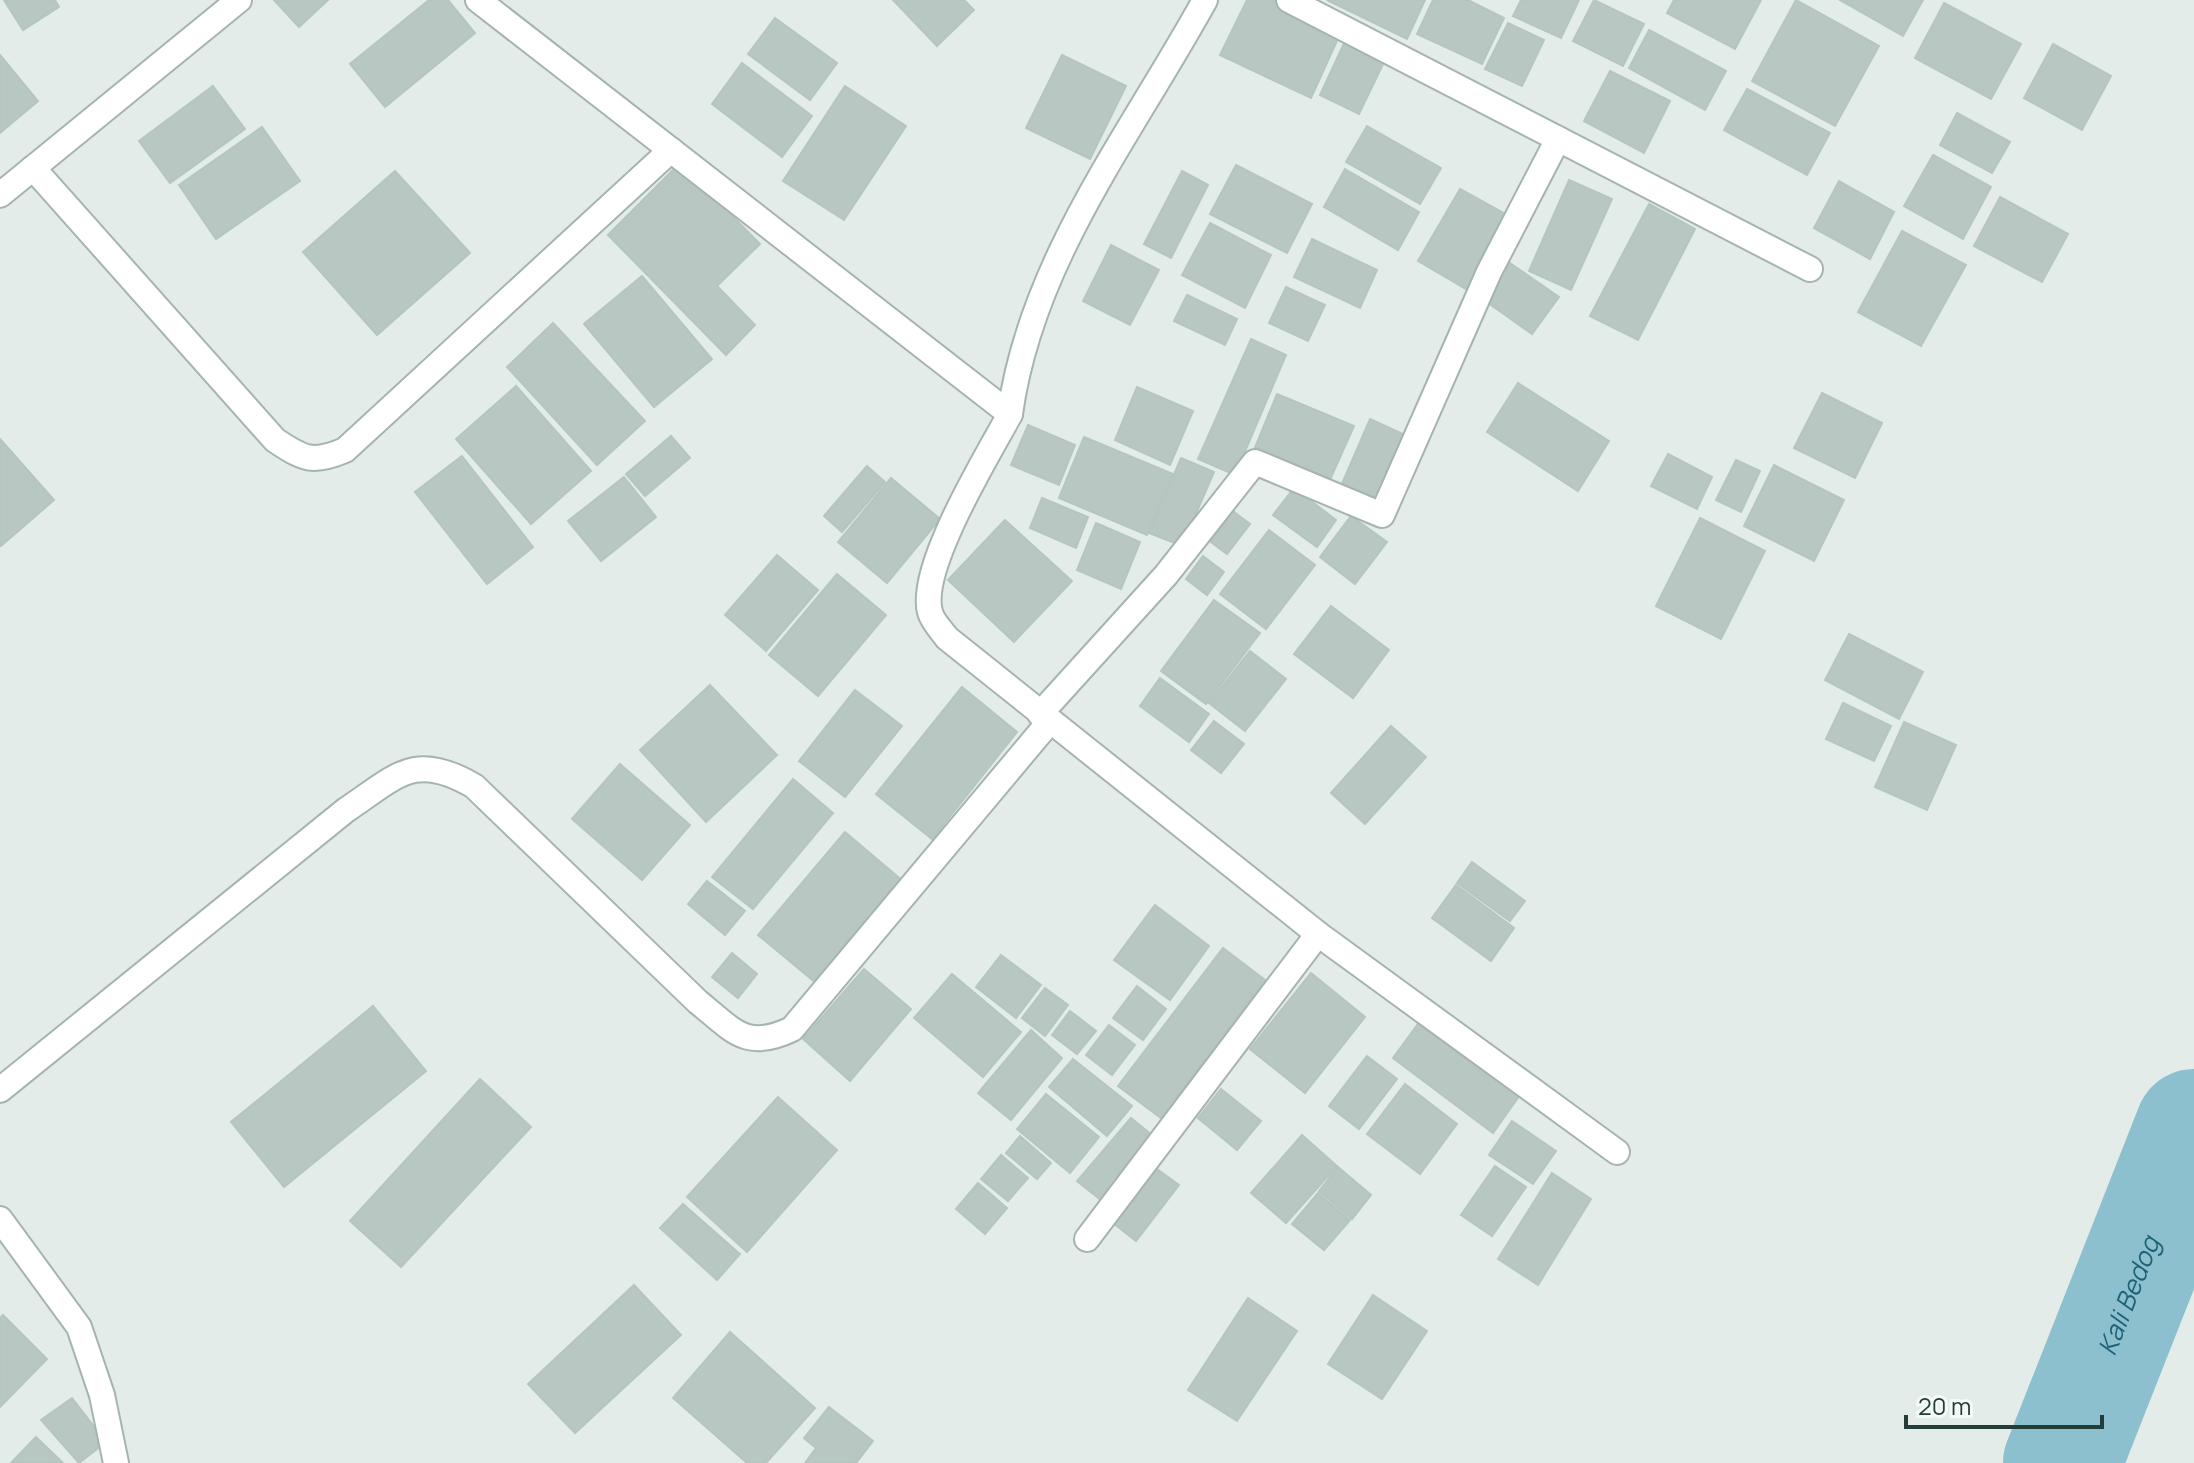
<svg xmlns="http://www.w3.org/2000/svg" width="2194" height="1463" font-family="Manrope,sans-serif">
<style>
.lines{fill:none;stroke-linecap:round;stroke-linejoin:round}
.river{stroke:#8cc0cf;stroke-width:118}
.building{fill:#b8c7c2;stroke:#b5c6c0;stroke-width:2}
.service-casing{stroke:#a6b4b0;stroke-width:28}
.minor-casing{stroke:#a6b4b0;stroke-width:28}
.service{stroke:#fff;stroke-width:24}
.minor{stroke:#fff;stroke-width:24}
.labels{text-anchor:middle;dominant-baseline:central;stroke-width:6;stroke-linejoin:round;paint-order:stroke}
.water-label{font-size:26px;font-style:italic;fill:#1f6177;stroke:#f3f9f6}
</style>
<rect width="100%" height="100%" fill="#e3ece9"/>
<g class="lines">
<path class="river" id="s1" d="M 2062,1463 L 2194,1128"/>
</g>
<g class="building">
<polygon points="4,0 55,0 59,7 23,30"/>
<polygon points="274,0 328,0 299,27"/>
<polygon points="429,0 448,0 475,33 385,107 350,64"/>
<polygon points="893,0 964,0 974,10 937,46"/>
<polygon points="1247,0 1274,0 1341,32 1311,98 1220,55"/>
<polygon points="1327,0 1425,0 1407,39"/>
<polygon points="1433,0 1468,0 1504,18 1482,64 1417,34"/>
<polygon points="1521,0 1579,0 1561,38 1513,16"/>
<polygon points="1594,0 1644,24 1623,66 1573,41"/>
<polygon points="1674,0 1761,0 1735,49 1667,13"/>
<polygon points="1796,0 1879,46 1835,126 1752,81"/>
<polygon points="1840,0 1923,0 1903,36"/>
<polygon points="1944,3 2021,44 1991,99 1915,58"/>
<polygon points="775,18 837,63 810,100 748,54"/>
<polygon points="1508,23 1544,40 1522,86 1485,69"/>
<polygon points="1649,30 1726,71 1705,110 1629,68"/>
<polygon points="1346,39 1386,58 1359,114 1320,95"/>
<polygon points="2053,44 2111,76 2082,130 2024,98"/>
<polygon points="0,55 38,101 0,133"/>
<polygon points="1062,55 1126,86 1090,159 1026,128"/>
<polygon points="742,63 812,116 782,157 712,104"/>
<polygon points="1610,71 1670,101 1644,153 1584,121"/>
<polygon points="213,86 245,129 170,183 139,141"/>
<polygon points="845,86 906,126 844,220 783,181"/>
<polygon points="1747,89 1830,133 1807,175 1724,130"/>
<polygon points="1957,113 2010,142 1992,173 1940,145"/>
<polygon points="1367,126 1441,168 1420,204 1346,162"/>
<polygon points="262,127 300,181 216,239 179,185"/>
<polygon points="1933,155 1991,187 1963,239 1904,206"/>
<polygon points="680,163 760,244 717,286 755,325 726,355 608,235"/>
<polygon points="1236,165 1312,204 1287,253 1210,214"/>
<polygon points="1345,169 1419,212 1398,250 1324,207"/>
<polygon points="395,171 470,253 377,335 303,252"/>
<polygon points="1182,171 1208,185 1171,258 1144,244"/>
<polygon points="1569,180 1612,199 1571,290 1529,271"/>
<polygon points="1839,181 1894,212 1870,259 1814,228"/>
<polygon points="1460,189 1507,215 1466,289 1418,261"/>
<polygon points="2000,197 2068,234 2042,282 1974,246"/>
<polygon points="1649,204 1695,229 1638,340 1590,316"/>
<polygon points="1210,223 1271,255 1245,308 1182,275"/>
<polygon points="1902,231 1966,265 1921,346 1858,312"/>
<polygon points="1312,239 1377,270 1360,308 1294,277"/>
<polygon points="1111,245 1159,270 1130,325 1083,301"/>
<polygon points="1510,263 1559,297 1532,334 1484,300"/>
<polygon points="642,276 712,359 654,407 584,324"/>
<polygon points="1286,287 1325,305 1308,341 1269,323"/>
<polygon points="1187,295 1237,319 1225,345 1174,321"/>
<polygon points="553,323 645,421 597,465 507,367"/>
<polygon points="1251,339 1286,355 1235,475 1198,459"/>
<polygon points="1518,383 1609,441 1578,491 1487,432"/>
<polygon points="516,386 591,471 531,524 456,439"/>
<polygon points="1137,387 1193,411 1170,465 1115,440"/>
<polygon points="1822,393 1882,423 1855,478 1794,448"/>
<polygon points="1277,394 1354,426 1329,482 1254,450"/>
<polygon points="1370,419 1405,435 1375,501 1341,486"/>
<polygon points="1028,425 1075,445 1059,485 1011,465"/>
<polygon points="671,436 690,458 645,496 626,474"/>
<polygon points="1084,437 1173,474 1147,535 1059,498"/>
<polygon points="0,439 54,500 1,546 0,544"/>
<polygon points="1668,454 1712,477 1697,509 1651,486"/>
<polygon points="462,456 533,547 487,584 415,492"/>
<polygon points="1181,458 1214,472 1182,546 1149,533"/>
<polygon points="1736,460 1760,471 1741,512 1716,500"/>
<polygon points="1774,465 1844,500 1814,561 1744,526"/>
<polygon points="867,466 885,482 842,532 824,516"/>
<polygon points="624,477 656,517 601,561 568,521"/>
<polygon points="891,478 940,519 887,583 838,542"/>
<polygon points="1294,488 1336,520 1317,547 1273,515"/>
<polygon points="1042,498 1088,517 1076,548 1030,528"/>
<polygon points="1226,506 1250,524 1227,554 1203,536"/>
<polygon points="1351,516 1387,542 1355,584 1320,557"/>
<polygon points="1700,518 1765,551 1721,639 1656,606"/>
<polygon points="1005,520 1072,581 1014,642 948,580"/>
<polygon points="1096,523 1140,542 1121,589 1077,570"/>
<polygon points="1269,530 1315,565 1266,629 1220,594"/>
<polygon points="777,555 818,590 766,651 725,615"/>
<polygon points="1203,556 1224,572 1207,595 1186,579"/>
<polygon points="837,574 886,615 818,696 769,655"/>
<polygon points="1214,600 1260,633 1206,704 1161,671"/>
<polygon points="1331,606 1389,650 1353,698 1294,654"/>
<polygon points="1849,634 1923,672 1899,719 1825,680"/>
<polygon points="1250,651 1286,679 1245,731 1209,703"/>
<polygon points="1160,678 1209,714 1189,742 1140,706"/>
<polygon points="710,685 777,755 706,822 640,750"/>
<polygon points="962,687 1017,732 932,839 876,794"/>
<polygon points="855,690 902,726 845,797 799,761"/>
<polygon points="1843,703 1891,726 1874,761 1826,739"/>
<polygon points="1214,721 1244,744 1221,773 1191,750"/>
<polygon points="1904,722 1956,745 1927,810 1875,787"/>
<polygon points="1391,726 1426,757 1365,824 1331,793"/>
<polygon points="620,764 690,825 642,880 572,819"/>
<polygon points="793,779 833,813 753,909 712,877"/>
<polygon points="845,832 903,881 816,983 758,935"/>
<polygon points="1472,862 1525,901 1510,921 1457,883"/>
<polygon points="707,881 745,911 725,935 688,904"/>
<polygon points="1456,885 1514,928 1491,961 1432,918"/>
<polygon points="1155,905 1209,946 1170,1000 1114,960"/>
<polygon points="1223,948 1265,980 1161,1118 1118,1086"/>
<polygon points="732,953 757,974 738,998 712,977"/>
<polygon points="1001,955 1041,985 1016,1018 976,987"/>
<polygon points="864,969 911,1009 850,1081 803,1039"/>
<polygon points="1311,973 1365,1017 1305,1093 1250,1049"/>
<polygon points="952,974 1021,1032 983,1077 914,1018"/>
<polygon points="1137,986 1166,1009 1143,1040 1113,1018"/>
<polygon points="1045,988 1068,1005 1045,1036 1022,1018"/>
<polygon points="373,1006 426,1071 284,1187 231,1122"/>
<polygon points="1070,1011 1096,1031 1077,1054 1052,1035"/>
<polygon points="1423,1017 1522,1092 1493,1133 1393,1058"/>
<polygon points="1109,1025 1135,1045 1112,1075 1086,1055"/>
<polygon points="1031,1030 1062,1058 1011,1120 978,1093"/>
<polygon points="1367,1056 1397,1079 1359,1129 1329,1106"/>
<polygon points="1073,1059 1132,1106 1107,1136 1049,1087"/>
<polygon points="480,1079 531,1127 401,1267 350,1221"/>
<polygon points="1405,1084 1457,1124 1420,1174 1367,1134"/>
<polygon points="1221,1089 1261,1121 1237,1150 1198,1118"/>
<polygon points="1046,1094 1099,1137 1070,1173 1017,1129"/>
<polygon points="778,1097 837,1150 747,1252 687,1197"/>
<polygon points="1131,1118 1153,1136 1101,1200 1077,1181"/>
<polygon points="1512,1121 1556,1151 1533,1184 1489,1155"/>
<polygon points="1302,1135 1337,1166 1286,1223 1251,1193"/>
<polygon points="1020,1136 1051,1163 1037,1179 1006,1153"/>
<polygon points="1001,1155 1028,1178 1008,1201 981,1179"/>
<polygon points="1150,1164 1179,1185 1136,1241 1108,1219"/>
<polygon points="1495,1166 1526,1187 1492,1236 1461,1215"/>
<polygon points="1338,1167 1371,1195 1352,1219 1319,1191"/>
<polygon points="1552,1173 1591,1199 1538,1285 1498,1259"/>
<polygon points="978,1183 1007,1208 985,1234 956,1209"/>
<polygon points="1318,1193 1350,1220 1324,1250 1292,1224"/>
<polygon points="683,1204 740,1254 717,1280 660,1228"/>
<polygon points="634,1285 681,1335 575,1433 528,1384"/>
<polygon points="1373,1295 1427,1331 1382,1399 1328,1364"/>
<polygon points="1248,1298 1297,1331 1237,1421 1188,1390"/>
<polygon points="3,1315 47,1359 0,1407 0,1318"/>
<polygon points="730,1332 815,1408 766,1463 747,1463 673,1398"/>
<polygon points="72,1398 106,1442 79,1463 41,1420"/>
<polygon points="829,1407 873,1441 856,1463 805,1463 816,1448 804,1438"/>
<polygon points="36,1437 63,1463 11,1463"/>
</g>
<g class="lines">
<defs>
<polyline id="service" points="1040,714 1166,575 1255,462 1382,515 1489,272 1558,139"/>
<g id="minor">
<path d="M 478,0 L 1010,414 C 988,455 918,568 930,612 C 932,621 942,631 947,638 L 1318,934 L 1617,1152"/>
<polyline points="1289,0 1810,269"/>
<path d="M 33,168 L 275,440 C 303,459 313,464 345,450 L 671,150"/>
<polyline points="0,195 239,0"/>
<path d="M 1010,414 C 1031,260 1132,133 1205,0"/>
<path d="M 0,1090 L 346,810 C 397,776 414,751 474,786 L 698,1002 C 734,1031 746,1051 792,1029 L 1050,721"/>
<polyline points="0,1219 79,1327 102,1395 116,1463"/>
<polyline points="1087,1239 1318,934"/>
</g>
</defs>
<use href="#service" class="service-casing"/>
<use href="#minor" class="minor-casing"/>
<use href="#service" class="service"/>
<use href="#minor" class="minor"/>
</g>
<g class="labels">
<g class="water-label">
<text stroke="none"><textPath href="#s1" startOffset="180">Kali Bedog</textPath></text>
</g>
</g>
<path d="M1906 1415v12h196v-12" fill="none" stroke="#233d38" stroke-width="4"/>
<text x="1918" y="1415" font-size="24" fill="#233d38" stroke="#f3f9f6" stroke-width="6" paint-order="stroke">20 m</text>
</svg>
